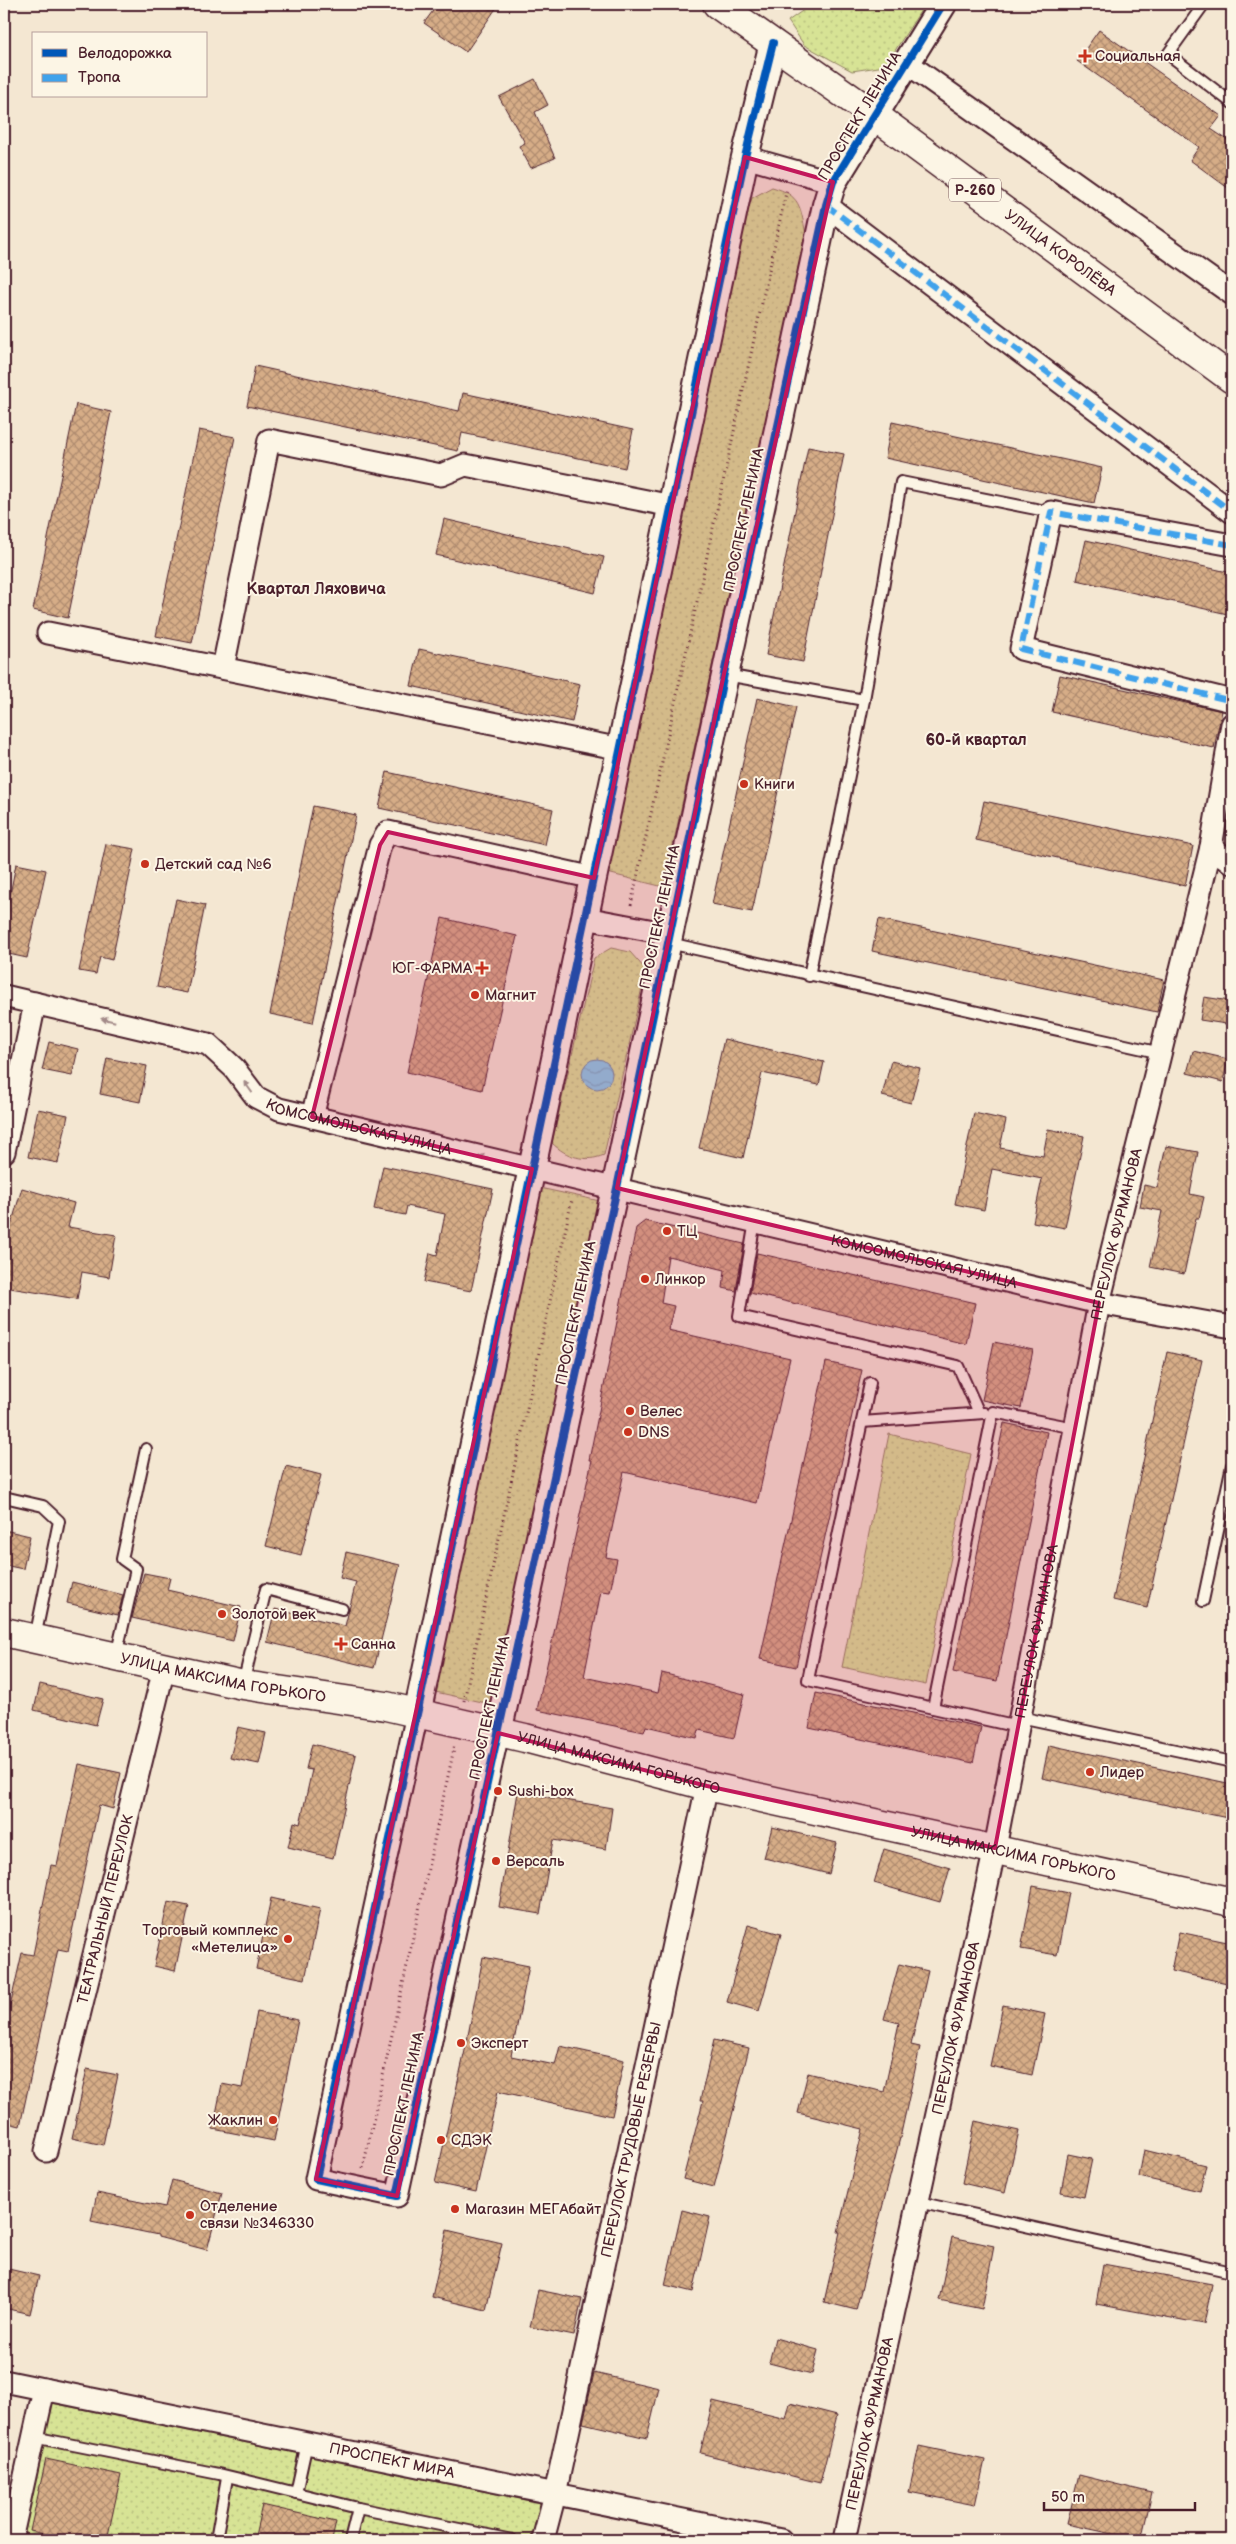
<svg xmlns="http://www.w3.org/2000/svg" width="1236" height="2544" font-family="'Balsamiq Sans',sans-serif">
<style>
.grass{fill:url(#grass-dots);stroke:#908160}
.water{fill:url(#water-waves);stroke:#6f899d}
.building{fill:url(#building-cross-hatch);stroke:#4a1f2b}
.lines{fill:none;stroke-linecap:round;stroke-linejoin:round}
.service-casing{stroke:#4a1f2b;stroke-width:14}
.minor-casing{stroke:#4a1f2b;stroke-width:25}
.tertiary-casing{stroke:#4a1f2b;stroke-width:30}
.secondary-casing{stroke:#4a1f2b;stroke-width:31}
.trunk-casing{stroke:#4a1f2b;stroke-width:31}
.path{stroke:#4a1f2b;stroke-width:3;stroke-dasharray:1 4;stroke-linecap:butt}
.service{stroke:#fcf5e5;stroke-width:10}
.minor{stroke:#fcf5e5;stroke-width:21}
.tertiary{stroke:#fcf5e5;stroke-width:26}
.secondary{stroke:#fcf5e5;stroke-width:28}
.trunk{stroke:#fcf5e5;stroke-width:28}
.quiet{stroke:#40a2eb;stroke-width:6;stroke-dasharray:12 6;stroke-linecap:butt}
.cycleway-casing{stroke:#fcf5e5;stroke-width:11}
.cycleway{stroke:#0057b8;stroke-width:8}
.oneway{fill:#a38a88}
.marked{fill:#c2185b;fill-opacity:0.2;stroke:#c2185b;stroke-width:4;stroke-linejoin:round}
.poi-dot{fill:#c8321e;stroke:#fcf5e5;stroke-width:2}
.labels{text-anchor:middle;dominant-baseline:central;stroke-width:4;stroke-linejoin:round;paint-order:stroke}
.shield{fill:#fcf5e5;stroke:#7f5f63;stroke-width:1}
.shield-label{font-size:14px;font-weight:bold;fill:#4a1f2b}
.poi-label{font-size:15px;fill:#4a1f2b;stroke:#fcf5e5;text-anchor:start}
.street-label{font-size:15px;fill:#4a1f2b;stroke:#fcf5e5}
.neighbourhood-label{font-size:16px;font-weight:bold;fill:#4a1f2b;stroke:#fcf5e5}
</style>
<defs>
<pattern id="grass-dots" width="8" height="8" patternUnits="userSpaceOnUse" patternTransform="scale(1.25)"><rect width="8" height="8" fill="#d7e395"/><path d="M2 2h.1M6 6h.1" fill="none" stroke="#bac281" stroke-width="1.8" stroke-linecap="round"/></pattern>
<pattern id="water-waves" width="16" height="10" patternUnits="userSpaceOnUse" patternTransform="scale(1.25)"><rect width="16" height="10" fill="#88d0e9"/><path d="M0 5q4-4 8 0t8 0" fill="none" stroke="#77b2c8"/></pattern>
<pattern id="building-cross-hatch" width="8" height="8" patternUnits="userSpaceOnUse" patternTransform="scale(1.25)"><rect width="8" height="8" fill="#d6ad87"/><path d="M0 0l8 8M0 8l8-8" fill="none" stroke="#b08c6f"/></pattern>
</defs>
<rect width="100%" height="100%" fill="#f4e7d2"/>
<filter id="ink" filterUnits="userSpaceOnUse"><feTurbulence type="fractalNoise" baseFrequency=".02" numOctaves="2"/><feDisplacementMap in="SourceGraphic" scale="10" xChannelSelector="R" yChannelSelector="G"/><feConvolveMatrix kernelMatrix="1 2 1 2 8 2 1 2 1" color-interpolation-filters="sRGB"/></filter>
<g filter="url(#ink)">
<g class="grass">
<polygon points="812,4 925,4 885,66 852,71 804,45 788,21"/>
<path d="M 772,187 C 801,195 800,207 806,234 L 664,887 L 603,872 L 746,216 L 752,198 Z"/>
<path d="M 611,948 L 630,952 L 646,970 L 604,1155 C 586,1163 566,1157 552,1143 L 594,958 Z"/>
<polygon points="535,1187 600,1201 495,1705 431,1691"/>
<polygon points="889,1434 971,1454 926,1685 842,1667"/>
<polygon points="52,2403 550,2505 543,2540 23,2540"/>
</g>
<circle class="water" cx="597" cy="1074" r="15"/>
<g class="building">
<polygon points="438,4 499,4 466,52 424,23"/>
<polygon points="1099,30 1221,116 1211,129 1232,143 1232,191 1190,160 1199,147 1077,61"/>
<polygon points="535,79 548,105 535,112 555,158 531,168 519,146 525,143 499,97"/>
<polygon points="255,366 459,411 463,393 633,430 625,468 462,433 458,451 247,406"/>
<polygon points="76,404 111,412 68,618 33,610"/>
<polygon points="892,422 1102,468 1094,503 885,458"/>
<polygon points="199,430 235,437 192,643 156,636"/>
<polygon points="808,447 844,454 803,662 766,655"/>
<polygon points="444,519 604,557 595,593 436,555"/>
<polygon points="1086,540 1232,573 1232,615 1077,580"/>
<polygon points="419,649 580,684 572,722 411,686"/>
<polygon points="1060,675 1222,711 1214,748 1052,712"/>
<polygon points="757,698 796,707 752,912 712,904"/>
<polygon points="387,772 553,809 545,845 379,808"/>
<polygon points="984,801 1193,846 1185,886 976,840"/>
<polygon points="313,806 356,815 313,1023 270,1014"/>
<polygon points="106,844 135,849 112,960 100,957 96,974 79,971"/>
<polygon points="16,864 46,870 27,958 4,953 4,925"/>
<polygon points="176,899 205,905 187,993 157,987"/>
<polygon points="442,918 517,936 482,1090 407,1072"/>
<polygon points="879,919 1164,980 1157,1012 872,951"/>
<polygon points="1204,997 1230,1001 1226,1024 1200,1020"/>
<polygon points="724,1039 824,1062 819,1085 762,1073 743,1158 699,1148"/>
<polygon points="49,1042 78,1049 72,1076 42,1070"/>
<polygon points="1193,1051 1228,1059 1223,1082 1187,1073"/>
<polygon points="107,1058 147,1066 140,1102 100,1094"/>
<polygon points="891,1061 920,1068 911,1103 882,1096"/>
<polygon points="38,1109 68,1115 58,1163 28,1157"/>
<polygon points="974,1113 1006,1120 1000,1148 1043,1156 1048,1129 1084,1136 1065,1228 1033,1222 1042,1179 992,1169 984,1210 955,1204"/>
<polygon points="1166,1146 1198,1152 1190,1194 1204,1197 1199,1218 1196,1218 1184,1274 1150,1267 1162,1211 1140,1207 1144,1185 1157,1188"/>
<polygon points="383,1166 493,1189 471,1291 424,1282 430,1253 437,1255 445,1214 407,1206 405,1215 374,1209"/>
<polygon points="22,1188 74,1203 68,1227 116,1235 109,1277 82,1272 77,1299 4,1287 5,1246"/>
<polygon points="645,1221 744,1244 736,1291 723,1288 725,1270 668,1256 661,1303 674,1306 668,1330 790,1358 757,1503 624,1472 606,1557 617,1559 610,1592 601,1591 584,1677 658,1693 662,1673 744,1694 734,1738 699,1730 697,1738 646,1726 644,1732 537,1710 592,1460 589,1460 636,1228"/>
<polygon points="757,1253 975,1303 966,1344 750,1293"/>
<polygon points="994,1342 1033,1350 1021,1408 982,1400"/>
<polygon points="1167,1352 1202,1360 1147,1608 1113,1600"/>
<polygon points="826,1362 862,1370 796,1667 760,1659"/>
<polygon points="1004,1423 1047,1432 997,1681 953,1672"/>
<polygon points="286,1466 321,1475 301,1555 266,1546"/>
<polygon points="4,1530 30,1536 23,1569 4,1565"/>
<polygon points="346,1552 400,1565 374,1668 267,1642 275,1609 345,1626 356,1582 340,1578"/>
<polygon points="144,1573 170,1578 167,1590 241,1607 233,1641 132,1618"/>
<polygon points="72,1582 123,1595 118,1615 67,1603"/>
<polygon points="40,1684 103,1699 96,1725 34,1710"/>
<polygon points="816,1693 981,1727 973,1763 809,1728"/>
<polygon points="238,1727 266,1733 259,1764 230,1758"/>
<polygon points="312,1744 356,1755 333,1858 288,1847 294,1822 300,1824 312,1770 306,1769"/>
<polygon points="1049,1745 1232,1784 1232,1819 1042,1778"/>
<polygon points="79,1764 121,1773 113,1809 99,1805 68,1951 58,1949 20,2126 4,2122 4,2032 22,1953 33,1955 51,1865 57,1866"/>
<polygon points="518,1792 612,1808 606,1849 553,1840 540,1914 499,1907"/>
<polygon points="772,1827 837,1843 829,1874 764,1858"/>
<polygon points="884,1849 950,1868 940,1902 874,1883"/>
<polygon points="1033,1886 1069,1893 1057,1955 1021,1949"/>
<polygon points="271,1898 320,1909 305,1979 256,1969"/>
<polygon points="168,1902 189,1906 175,1971 154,1966"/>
<polygon points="748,1925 781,1934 759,2011 727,2002"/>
<polygon points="1179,1932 1232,1943 1232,1984 1171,1971"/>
<polygon points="483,1957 529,1966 511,2056 555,2065 560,2046 624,2060 612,2116 498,2091 476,2192 435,2183 466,2046"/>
<polygon points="899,1964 928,1971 911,2045 920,2047 900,2138 856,2310 824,2302 840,2232 838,2232 863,2129 798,2113 808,2073 884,2092 899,2023 884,2019"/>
<polygon points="1003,2005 1045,2014 1032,2075 990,2066"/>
<polygon points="257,2012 298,2020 274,2141 213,2129 222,2084 242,2088"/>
<polygon points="714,2040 749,2048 714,2187 683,2179 703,2101 700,2101"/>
<polygon points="87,2069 118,2075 103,2145 72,2138"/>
<polygon points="975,2121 1019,2131 1005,2193 962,2183"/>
<polygon points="1144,2150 1206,2165 1200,2191 1139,2177"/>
<polygon points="1068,2154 1092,2159 1084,2197 1061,2192"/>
<polygon points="172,2180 222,2193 207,2250 158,2237 158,2235 91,2221 97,2193 165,2207"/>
<polygon points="682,2210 710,2217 693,2292 665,2285"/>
<polygon points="447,2230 502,2243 486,2310 432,2297"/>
<polygon points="952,2237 994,2246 982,2309 939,2300"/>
<polygon points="1103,2264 1212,2284 1204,2324 1096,2304"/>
<polygon points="4,2268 39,2276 30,2314 4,2308"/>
<polygon points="538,2290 582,2299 574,2336 530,2327"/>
<polygon points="775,2338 818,2350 812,2374 769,2363"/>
<polygon points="594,2373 659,2388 647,2438 583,2423"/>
<polygon points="713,2401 786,2419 790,2403 837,2415 820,2483 700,2453"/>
<polygon points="919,2446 985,2460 975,2505 909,2492"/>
<polygon points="46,2459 121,2475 107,2540 73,2540 30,2531"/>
<polygon points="1079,2475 1152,2493 1141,2540 1067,2524"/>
<polygon points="262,2505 336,2522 332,2540 254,2540"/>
</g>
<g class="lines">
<defs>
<g id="service">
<polyline points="1204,4 1168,54 1232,103"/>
<polyline points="726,675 864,700 809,976"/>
<polyline points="864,700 901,482 1051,512"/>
<polyline points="669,943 1161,1053"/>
<polyline points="755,1221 739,1316 958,1366 979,1413"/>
<polyline points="870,1383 808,1680 1018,1727"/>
<polyline points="862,1422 984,1413"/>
<polyline points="4,1497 43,1506 59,1521 35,1638"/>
<polyline points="1203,1601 1232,1465"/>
<polyline points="116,1656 136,1569 122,1559 146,1449"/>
<polyline points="243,1684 266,1589 342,1609"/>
<polyline points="933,1708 993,1412 1075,1428"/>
<polyline points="1020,1717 1232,1762"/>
<polyline points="918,2202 1232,2272"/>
<polyline points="33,2437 219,2474 358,2508 512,2540"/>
<polyline points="296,2493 307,2443"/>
<polyline points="216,2540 227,2478"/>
<polyline points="350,2540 358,2508"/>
</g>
<g id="minor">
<polyline points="907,63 1232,294"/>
<polyline points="745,157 833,182"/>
<polyline points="826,205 1232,512"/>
<polyline points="1232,545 1051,512 1021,649 1232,701"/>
<polyline points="48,633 621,749"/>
<polyline points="223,668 269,440 441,475 465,465 672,506"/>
<polyline points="1211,847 1232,863"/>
<polyline points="585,918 670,934"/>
<path id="s1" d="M 4,996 L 208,1044 L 234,1068 L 256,1097 L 279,1109 L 1099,1303 L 1232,1327"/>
<polyline points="312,1117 380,845 388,832 594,878"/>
<polyline points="4,1152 35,1003"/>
<polyline points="417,1714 316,2179 397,2196 498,1733"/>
<path id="s2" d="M 46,2151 L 164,1668"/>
<path id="s3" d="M 4,2381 L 781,2540"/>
<polyline points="11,2540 44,2389"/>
<path id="s4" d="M 543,2540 L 555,2494 L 707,1786"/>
<path id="s5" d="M 844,2540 L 995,1848 L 1099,1303 L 1211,847 L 1232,724"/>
</g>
<g id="tertiary">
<polyline points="417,1714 745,157 773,43"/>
<polyline points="498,1733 826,205 833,182 943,4"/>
</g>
<g id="secondary">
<path id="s6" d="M 4,1632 L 243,1685 L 386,1706 L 525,1738 L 707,1786 L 1232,1902"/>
</g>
<g id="trunk">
<path id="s7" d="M 717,4 L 874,115 L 1232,379"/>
</g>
</defs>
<use href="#service" class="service-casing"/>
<use href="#minor" class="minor-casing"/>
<use href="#tertiary" class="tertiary-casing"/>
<use href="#secondary" class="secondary-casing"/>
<use href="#trunk" class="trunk-casing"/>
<g class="path">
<polyline points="631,905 787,188"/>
<polyline points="464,1701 572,1199"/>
<polyline points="363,2168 455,1744"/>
</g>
<use href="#service" class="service"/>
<use href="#minor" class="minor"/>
<use href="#tertiary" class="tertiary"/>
<use href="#secondary" class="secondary"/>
<use href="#trunk" class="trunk"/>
<g class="quiet">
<polyline points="826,205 1232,512"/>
<polyline points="1232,545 1051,512 1021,649 1232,701"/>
</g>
<defs>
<polyline id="cycleway" points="773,43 745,157 421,1696 316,2179 397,2196 617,1188 724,674 826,205 833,182 943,4"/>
</defs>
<use href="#cycleway" class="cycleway-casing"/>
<use href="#cycleway" class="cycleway"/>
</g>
<defs><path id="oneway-solid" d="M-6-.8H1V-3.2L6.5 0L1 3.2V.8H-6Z" transform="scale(1.25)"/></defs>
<g class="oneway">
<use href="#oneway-solid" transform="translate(108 1020) rotate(-167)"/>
<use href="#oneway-solid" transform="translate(248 1087) rotate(-126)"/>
<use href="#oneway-solid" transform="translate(485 1158) rotate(-167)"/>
</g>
</g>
<path class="marked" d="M 745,157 L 833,182 L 724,674 L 617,1188 L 1099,1303 L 995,1848 L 707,1786 L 498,1733 L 397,2196 L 316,2179 L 532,1169 L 312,1117 L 380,845 L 388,832 L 594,878 Z"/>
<g class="poi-dot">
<path d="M1082.5 48.5h5v5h5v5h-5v5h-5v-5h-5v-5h5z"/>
<circle cx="744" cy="784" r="5"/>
<circle cx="145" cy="864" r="5"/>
<path d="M479.5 960.5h5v5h5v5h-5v5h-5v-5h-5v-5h5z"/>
<circle cx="475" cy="995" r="5"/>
<circle cx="667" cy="1231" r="5"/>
<circle cx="645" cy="1279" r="5"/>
<circle cx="630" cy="1411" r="5"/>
<circle cx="628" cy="1432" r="5"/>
<circle cx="222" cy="1614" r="5"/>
<path d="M338.5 1636.5h5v5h5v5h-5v5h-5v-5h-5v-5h5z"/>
<circle cx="1090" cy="1772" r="5"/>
<circle cx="498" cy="1791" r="5"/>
<circle cx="496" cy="1861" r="5"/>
<circle cx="288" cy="1939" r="5"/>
<circle cx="461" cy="2043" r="5"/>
<circle cx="273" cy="2120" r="5"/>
<circle cx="441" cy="2140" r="5"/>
<circle cx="455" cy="2209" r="5"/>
<circle cx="190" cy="2215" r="5"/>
</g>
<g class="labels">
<rect class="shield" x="949" y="178.5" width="52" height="23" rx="4"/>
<g class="shield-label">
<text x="975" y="190">Р-260</text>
</g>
<g class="poi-label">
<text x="1095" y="56">Социальная</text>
<text x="754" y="784">Книги</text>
<text x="155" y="864">Детский сад №6</text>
<text x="472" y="968" text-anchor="end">ЮГ-ФАРМА</text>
<text x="485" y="995">Магнит</text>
<text x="677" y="1231">ТЦ</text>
<text x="655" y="1279">Линкор</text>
<text x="640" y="1411">Велес</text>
<text x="638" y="1432">DNS</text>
<text x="232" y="1614">Золотой век</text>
<text x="351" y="1644">Санна</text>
<text x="1100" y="1772">Лидер</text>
<text x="508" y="1791">Sushi-box</text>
<text x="506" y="1861">Версаль</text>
<text x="278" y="1930" text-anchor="end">Торговый комплекс<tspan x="278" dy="17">«Метелица»</tspan></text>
<text x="471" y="2043">Эксперт</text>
<text x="263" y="2120" text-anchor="end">Жаклин</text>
<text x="451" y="2140">СДЭК</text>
<text x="200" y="2206">Отделение<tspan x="200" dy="17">связи №346330</tspan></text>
<text x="465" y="2209">Магазин МЕГАбайт</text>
</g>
<g class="street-label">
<text transform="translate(860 116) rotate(-59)">ПРОСПЕКТ ЛЕНИНА</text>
<text stroke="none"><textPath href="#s7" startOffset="424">УЛИЦА КОРОЛЁВА</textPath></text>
<text transform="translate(744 520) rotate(-78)">ПРОСПЕКТ ЛЕНИНА</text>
<text transform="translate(660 917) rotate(-78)">ПРОСПЕКТ ЛЕНИНА</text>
<text stroke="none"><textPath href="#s1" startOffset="389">КОМСОМОЛЬСКАЯ УЛИЦА</textPath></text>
<text stroke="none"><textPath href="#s5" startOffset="1334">ПЕРЕУЛОК ФУРМАНОВА</textPath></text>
<text stroke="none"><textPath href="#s1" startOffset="970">КОМСОМОЛЬСКАЯ УЛИЦА</textPath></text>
<text transform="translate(576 1313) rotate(-78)">ПРОСПЕКТ ЛЕНИНА</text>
<text stroke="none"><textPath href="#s5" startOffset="929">ПЕРЕУЛОК ФУРМАНОВА</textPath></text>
<text stroke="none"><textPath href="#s6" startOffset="224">УЛИЦА МАКСИМА ГОРЬКОГО</textPath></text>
<text transform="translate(490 1708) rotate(-78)">ПРОСПЕКТ ЛЕНИНА</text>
<text stroke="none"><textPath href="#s6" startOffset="629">УЛИЦА МАКСИМА ГОРЬКОГО</textPath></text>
<text stroke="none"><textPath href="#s6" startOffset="1034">УЛИЦА МАКСИМА ГОРЬКОГО</textPath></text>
<text stroke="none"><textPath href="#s2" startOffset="249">ТЕАТРАЛЬНЫЙ ПЕРЕУЛОК</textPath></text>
<text stroke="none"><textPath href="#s5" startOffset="524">ПЕРЕУЛОК ФУРМАНОВА</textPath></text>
<text transform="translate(404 2104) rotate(-78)">ПРОСПЕКТ ЛЕНИНА</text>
<text stroke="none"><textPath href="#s4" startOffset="410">ПЕРЕУЛОК ТРУДОВЫЕ РЕЗЕРВЫ</textPath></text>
<text stroke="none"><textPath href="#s5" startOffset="119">ПЕРЕУЛОК ФУРМАНОВА</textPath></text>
<text stroke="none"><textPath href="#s3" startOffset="396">ПРОСПЕКТ МИРА</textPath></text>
</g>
<g class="neighbourhood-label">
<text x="316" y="589">Квартал Ляховича</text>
<text x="976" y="740">60-й квартал</text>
</g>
</g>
<rect width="1236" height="2544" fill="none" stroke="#fcf5e5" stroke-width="20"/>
<rect x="10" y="10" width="1216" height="2524" fill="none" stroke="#4a1f2b" stroke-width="2" filter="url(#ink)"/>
<rect x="32" y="32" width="175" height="65" fill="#fcf5e5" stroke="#b59f9b"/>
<rect x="42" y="49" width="25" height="8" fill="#0057b8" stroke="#b59f9b"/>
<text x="78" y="58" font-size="15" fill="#4a1f2b">Велодорожка</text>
<rect x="42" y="74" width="25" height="8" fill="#40a2eb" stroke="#b59f9b"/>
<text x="78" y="82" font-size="15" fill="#4a1f2b">Тропа</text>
<path d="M1044 2502v8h151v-8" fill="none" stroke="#4a1f2b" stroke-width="2.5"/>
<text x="1051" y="2502" font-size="15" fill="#4a1f2b" stroke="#fcf5e5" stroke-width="4" paint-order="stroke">50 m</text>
</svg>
